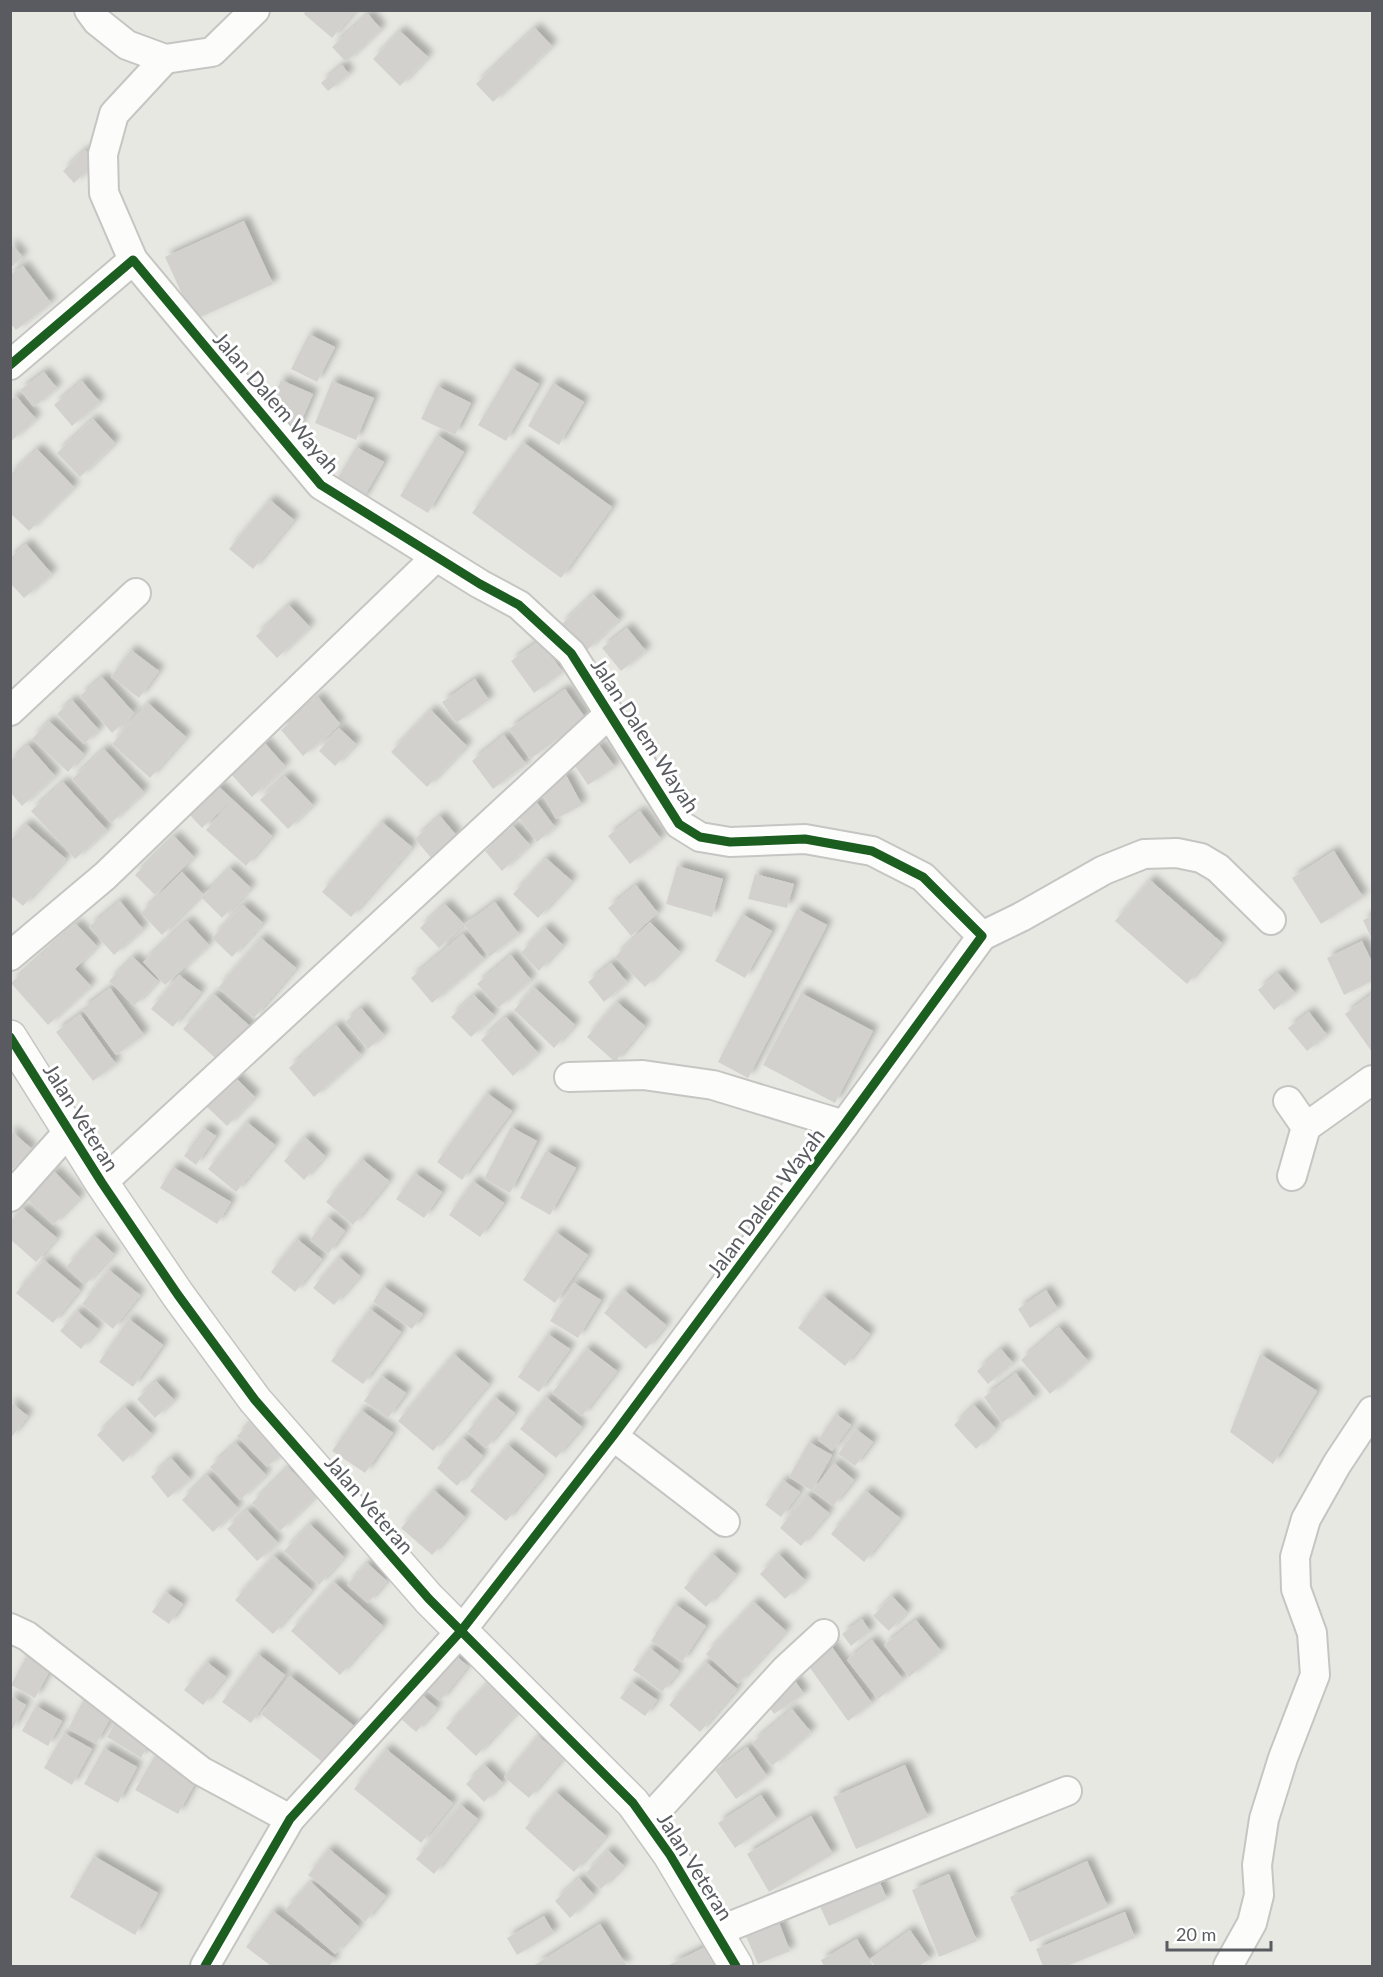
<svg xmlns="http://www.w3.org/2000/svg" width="1383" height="1977" font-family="Lato,sans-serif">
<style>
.building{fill:#d2d1ce;filter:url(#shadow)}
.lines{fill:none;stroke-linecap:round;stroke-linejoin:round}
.street-casing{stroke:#c5c5c3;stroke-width:32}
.secondary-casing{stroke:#c5c5c4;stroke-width:36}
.street{stroke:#fcfcfb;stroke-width:28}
.secondary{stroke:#fcfcfb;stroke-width:33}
.cycleway-casing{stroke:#fff;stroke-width:13}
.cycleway{stroke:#1b5e20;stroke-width:9}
.labels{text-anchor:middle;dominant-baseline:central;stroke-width:6;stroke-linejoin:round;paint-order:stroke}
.street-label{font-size:21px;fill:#595b60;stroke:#fff}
</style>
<defs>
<filter id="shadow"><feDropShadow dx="5.5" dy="-5.5" stdDeviation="3" flood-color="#0004"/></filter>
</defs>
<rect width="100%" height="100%" fill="#e8e8e3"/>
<g class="building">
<polygon points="306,10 356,10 332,38 304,14"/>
<polygon points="368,14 381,29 346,62 332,47"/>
<polygon points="535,28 552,46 493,102 476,84"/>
<polygon points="400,31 428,57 400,86 373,59"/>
<polygon points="342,65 349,74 328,91 321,83"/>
<polygon points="85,150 96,162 74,183 63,171"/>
<polygon points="244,221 273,284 194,320 165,257"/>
<polygon points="10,243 23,257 10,268"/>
<polygon points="23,266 51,303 16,330 10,323 10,275"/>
<polygon points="309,334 335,347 317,382 291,369"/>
<polygon points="512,368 539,384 506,441 478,425"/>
<polygon points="44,372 57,388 34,407 20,390"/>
<polygon points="281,380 313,394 297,431 266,417"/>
<polygon points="82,381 100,402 72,426 54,405"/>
<polygon points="332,381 374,398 356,440 315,423"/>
<polygon points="553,383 584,402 559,445 528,426"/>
<polygon points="437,386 471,403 455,435 421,419"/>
<polygon points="16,396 36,419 10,442 10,401"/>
<polygon points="93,419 115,443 80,477 57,453"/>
<polygon points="437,435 464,452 428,513 400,496"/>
<polygon points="523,442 612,507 561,578 472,513"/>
<polygon points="356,447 384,462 361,502 333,486"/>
<polygon points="37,449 74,487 29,531 10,513 10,475"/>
<polygon points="270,500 294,520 253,569 229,549"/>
<polygon points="26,544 52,574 24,598 10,583 10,558"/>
<polygon points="593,594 619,620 586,651 561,625"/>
<polygon points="289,605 310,627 277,658 256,636"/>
<polygon points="627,628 646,651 621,671 602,648"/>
<polygon points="540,640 563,672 534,693 511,661"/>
<polygon points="131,650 159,671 139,698 111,677"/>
<polygon points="102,677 134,713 112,733 80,696"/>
<polygon points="475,679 489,700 456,723 442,702"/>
<polygon points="565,689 586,719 530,759 509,729"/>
<polygon points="318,697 340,724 303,756 281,730"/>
<polygon points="72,700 99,730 84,744 57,714"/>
<polygon points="148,703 186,737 150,778 112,744"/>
<polygon points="431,710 467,746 427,787 391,752"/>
<polygon points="49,721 84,754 68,772 32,739"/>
<polygon points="339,728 356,744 335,766 319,751"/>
<polygon points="504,735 526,764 493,789 472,761"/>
<polygon points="264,742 285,766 252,797 230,773"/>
<polygon points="28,745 55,776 22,806 10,792 10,761"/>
<polygon points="599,745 615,767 588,785 573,763"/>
<polygon points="104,749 144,792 111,823 72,779"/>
<polygon points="566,775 582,805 556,819 540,790"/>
<polygon points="285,776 313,805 288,829 260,800"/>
<polygon points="63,782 107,830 75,859 31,811"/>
<polygon points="218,786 272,836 246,866 206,830 230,802 202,828 188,813"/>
<polygon points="535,800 555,827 537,842 516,814"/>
<polygon points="640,811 661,839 630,864 608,836"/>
<polygon points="440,816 457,836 432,859 415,839"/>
<polygon points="382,822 412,847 351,917 322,892"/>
<polygon points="26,824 66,859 23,906 10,895 10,841"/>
<polygon points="513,826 530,845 502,871 485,851"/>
<polygon points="174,836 194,857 155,895 135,875"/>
<polygon points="1334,851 1363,897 1321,924 1292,878"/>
<polygon points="546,858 572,881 538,918 513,894"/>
<polygon points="677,866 723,879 712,917 666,904"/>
<polygon points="230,868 251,888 222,918 201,897"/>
<polygon points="182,872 203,894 162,935 141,913"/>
<polygon points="755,874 794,884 787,908 748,899"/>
<polygon points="1150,880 1222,943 1187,984 1115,921"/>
<polygon points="636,885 658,913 631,936 608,908"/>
<polygon points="120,901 143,929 114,955 89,927"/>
<polygon points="495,902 519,934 489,957 464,925"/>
<polygon points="445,904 464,924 439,948 420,928"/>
<polygon points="243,905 263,923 232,957 212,938"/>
<polygon points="797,909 827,925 748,1078 718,1062"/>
<polygon points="742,914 772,931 745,978 715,961"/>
<polygon points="1372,916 1372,940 1363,920"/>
<polygon points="187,921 209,945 165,985 143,962"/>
<polygon points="650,922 680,952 645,987 615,957"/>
<polygon points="76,924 97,946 75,969 91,986 48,1025 11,983"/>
<polygon points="545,927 563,945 539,971 521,953"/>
<polygon points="463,934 484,959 432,1003 411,978"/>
<polygon points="261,938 296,968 254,1018 218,988"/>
<polygon points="1362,941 1372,962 1372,981 1344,995 1327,958"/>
<polygon points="511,955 531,980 498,1008 477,984"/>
<polygon points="133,957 158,981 134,1006 109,981"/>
<polygon points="611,963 627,982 604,1002 588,982"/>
<polygon points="1278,973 1295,993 1274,1010 1258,990"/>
<polygon points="179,975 201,992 173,1027 151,1009"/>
<polygon points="534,987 575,1025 554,1048 514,1010"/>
<polygon points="110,988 144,1035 116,1055 82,1009"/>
<polygon points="801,993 873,1031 835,1103 763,1065"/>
<polygon points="214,994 252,1028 221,1063 183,1029"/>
<polygon points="1372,994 1372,1052 1345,1014"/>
<polygon points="474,995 494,1015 471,1037 451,1017"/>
<polygon points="617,1002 645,1026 615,1062 587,1037"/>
<polygon points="361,1008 384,1035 368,1049 345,1022"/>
<polygon points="1309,1012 1327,1035 1307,1051 1288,1028"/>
<polygon points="80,1014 116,1064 93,1081 56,1032"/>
<polygon points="506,1017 538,1053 513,1076 481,1040"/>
<polygon points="336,1025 361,1055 314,1097 289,1068"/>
<polygon points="234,1076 255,1097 227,1126 206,1106"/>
<polygon points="487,1093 512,1111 462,1180 437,1162"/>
<polygon points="247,1122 275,1145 236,1192 208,1169"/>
<polygon points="511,1127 537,1141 510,1193 484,1179"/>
<polygon points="204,1128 216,1136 196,1165 184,1156"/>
<polygon points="10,1130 32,1149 10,1172"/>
<polygon points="305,1137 325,1156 304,1180 284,1161"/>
<polygon points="546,1151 576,1168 550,1215 520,1198"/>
<polygon points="362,1159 389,1181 353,1225 326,1202"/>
<polygon points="173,1167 231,1202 217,1224 160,1188"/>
<polygon points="54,1171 80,1198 53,1225 26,1198"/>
<polygon points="415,1173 442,1192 424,1218 396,1199"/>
<polygon points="473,1181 504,1203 480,1237 449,1215"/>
<polygon points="22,1208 57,1238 36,1262 10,1239 10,1222"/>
<polygon points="328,1217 345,1231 328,1254 310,1240"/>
<polygon points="556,1232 588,1255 555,1303 523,1280"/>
<polygon points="95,1236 114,1254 85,1285 66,1267"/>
<polygon points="297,1239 322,1259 295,1292 271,1272"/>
<polygon points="339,1257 360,1276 334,1305 313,1288"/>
<polygon points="44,1260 80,1290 53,1323 16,1293"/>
<polygon points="109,1270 140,1295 113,1329 82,1304"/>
<polygon points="574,1283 601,1300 578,1338 550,1321"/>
<polygon points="383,1286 423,1314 412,1329 373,1302"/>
<polygon points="624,1290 666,1325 646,1349 604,1313"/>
<polygon points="1046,1290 1058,1309 1030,1328 1018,1309"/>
<polygon points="823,1296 870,1334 845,1366 798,1328"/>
<polygon points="370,1309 401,1332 363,1384 331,1361"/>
<polygon points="77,1311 98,1329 81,1349 60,1331"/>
<polygon points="129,1319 163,1345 133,1387 99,1362"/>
<polygon points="1059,1327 1088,1361 1050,1394 1021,1360"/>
<polygon points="548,1334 570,1349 539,1392 518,1377"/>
<polygon points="587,1348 617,1371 582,1416 552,1393"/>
<polygon points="1001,1349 1013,1363 988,1384 977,1371"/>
<polygon points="454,1354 489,1384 433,1451 398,1421"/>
<polygon points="1260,1354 1317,1391 1273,1464 1230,1432"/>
<polygon points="1016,1373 1035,1398 1002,1423 984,1397"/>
<polygon points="382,1376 406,1393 388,1418 364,1401"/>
<polygon points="156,1381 174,1400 155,1418 137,1399"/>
<polygon points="495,1397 515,1413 486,1448 467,1432"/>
<polygon points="546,1397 582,1427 556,1458 520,1429"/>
<polygon points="10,1402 28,1416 10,1439"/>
<polygon points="974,1405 996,1429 976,1449 954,1425"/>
<polygon points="125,1407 152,1434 123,1462 97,1435"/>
<polygon points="361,1410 393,1433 365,1473 332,1451"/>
<polygon points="836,1414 851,1425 832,1451 818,1440"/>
<polygon points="256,1417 287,1449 267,1467 237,1436"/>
<polygon points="856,1429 873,1442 855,1466 838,1454"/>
<polygon points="463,1438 483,1456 457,1486 437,1468"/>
<polygon points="809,1442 832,1455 812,1491 789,1477"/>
<polygon points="236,1443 266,1475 240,1500 210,1467"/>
<polygon points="508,1445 544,1475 506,1521 470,1491"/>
<polygon points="171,1458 190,1479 168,1498 151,1477"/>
<polygon points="834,1463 854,1480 833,1506 812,1491"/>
<polygon points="288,1467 316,1496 280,1531 252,1503"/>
<polygon points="207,1475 238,1508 213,1532 182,1500"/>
<polygon points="783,1480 800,1492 781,1517 765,1505"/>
<polygon points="434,1490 465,1517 432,1555 401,1528"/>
<polygon points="866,1491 900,1518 864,1562 831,1534"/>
<polygon points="807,1495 829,1513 801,1546 780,1528"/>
<polygon points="247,1510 278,1543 257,1561 227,1529"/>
<polygon points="310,1524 344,1557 319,1585 284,1551"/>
<polygon points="713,1554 736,1574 706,1607 684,1588"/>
<polygon points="779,1554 805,1580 785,1599 760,1574"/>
<polygon points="274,1556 312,1590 273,1634 235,1600"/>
<polygon points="367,1563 387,1581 368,1603 347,1585"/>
<polygon points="334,1582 383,1626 340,1675 291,1631"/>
<polygon points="166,1592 183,1604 169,1624 152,1612"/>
<polygon points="892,1596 907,1612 889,1631 873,1616"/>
<polygon points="754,1602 786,1631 738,1684 706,1654"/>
<polygon points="675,1604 706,1626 682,1662 651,1641"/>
<polygon points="862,1619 870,1631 851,1646 842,1634"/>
<polygon points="916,1620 941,1651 909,1677 884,1645"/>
<polygon points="872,1640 903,1679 878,1699 847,1660"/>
<polygon points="829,1643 872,1703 848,1721 805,1661"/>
<polygon points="650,1648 679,1671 662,1692 633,1670"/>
<polygon points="258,1654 285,1675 251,1723 222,1702"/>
<polygon points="455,1655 468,1666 440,1701 426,1690"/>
<polygon points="26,1657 50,1670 35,1698 11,1685"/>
<polygon points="207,1662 226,1677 203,1705 184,1690"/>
<polygon points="706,1662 737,1689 700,1732 669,1705"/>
<polygon points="290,1676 358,1729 329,1767 261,1714"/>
<polygon points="794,1679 804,1694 774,1714 764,1700"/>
<polygon points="489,1682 519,1710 476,1756 446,1728"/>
<polygon points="632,1682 657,1700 645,1716 620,1698"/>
<polygon points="422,1695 437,1708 416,1732 401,1719"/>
<polygon points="10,1696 26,1705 10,1733"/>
<polygon points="85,1697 113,1713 96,1744 68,1729"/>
<polygon points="36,1706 62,1721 48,1746 22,1731"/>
<polygon points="792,1709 811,1732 772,1766 752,1743"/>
<polygon points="118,1718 152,1738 141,1758 107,1737"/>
<polygon points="64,1733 92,1749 72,1785 44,1768"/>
<polygon points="538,1736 564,1757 529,1798 504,1777"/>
<polygon points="747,1747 767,1776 736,1799 715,1770"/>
<polygon points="104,1748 137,1767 118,1803 84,1784"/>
<polygon points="386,1749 453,1803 421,1843 354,1789"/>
<polygon points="157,1752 199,1776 178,1814 135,1790"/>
<polygon points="485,1765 503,1783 484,1802 466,1784"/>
<polygon points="905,1765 928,1817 856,1849 833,1797"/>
<polygon points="556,1792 606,1836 574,1872 525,1828"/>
<polygon points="761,1795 777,1819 735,1848 718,1823"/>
<polygon points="461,1805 478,1819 434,1874 416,1859"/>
<polygon points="811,1816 833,1854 769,1892 747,1854"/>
<polygon points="329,1849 386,1896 365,1922 308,1875"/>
<polygon points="608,1850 624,1866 601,1889 585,1874"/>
<polygon points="94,1856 158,1893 135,1935 70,1897"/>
<polygon points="1087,1861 1108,1907 1030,1942 1010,1897"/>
<polygon points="876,1873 887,1899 829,1926 817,1900"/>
<polygon points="949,1874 977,1941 939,1957 912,1890"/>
<polygon points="579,1878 594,1895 570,1918 555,1901"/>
<polygon points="311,1882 359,1927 335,1954 285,1910"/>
<polygon points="273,1911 335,1959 329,1966 271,1966 246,1947"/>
<polygon points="1125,1912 1135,1938 1067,1966 1043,1966 1036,1949"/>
<polygon points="544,1916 554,1933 517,1955 507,1938"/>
<polygon points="778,1920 790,1951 758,1964 745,1934"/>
<polygon points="600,1924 627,1966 533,1966"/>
<polygon points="910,1930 930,1959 919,1966 875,1966 870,1959"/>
<polygon points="857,1939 873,1966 824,1966 821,1960"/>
<polygon points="707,1946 717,1966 667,1966"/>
</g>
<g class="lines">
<defs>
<g id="street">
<polyline points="89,10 97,21 127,45 165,59 212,52 255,10"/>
<polyline points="133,260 104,193 103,154 114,114 165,59"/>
<polyline points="10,365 133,260 321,485 480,584 519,605 571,653 679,824 700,837 730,842 805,839 872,851 923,877 982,936 844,1125 613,1436 461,1631 290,1819 205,1966"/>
<polyline points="10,711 136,593"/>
<polyline points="982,936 1021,917 1104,870 1144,854 1177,853 1201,858 1218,868 1271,920"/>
<polyline points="10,956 105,876 436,557"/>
<polyline points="569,1077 643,1075 713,1085 844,1125"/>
<polyline points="1288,1101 1306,1127"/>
<polyline points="1292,1176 1306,1127 1372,1080"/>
<polyline points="102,1183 608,715"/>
<polyline points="10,1197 69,1131"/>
<polyline points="613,1436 725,1522"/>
<polyline points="10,1628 27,1636 201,1771 290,1819"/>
<polyline points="647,1821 786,1669 824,1634"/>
<polyline points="716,1932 1067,1791"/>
<polyline points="1228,1966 1252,1923 1259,1895 1257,1865 1264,1819 1283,1758 1315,1675 1312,1633 1296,1589 1295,1557 1306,1519 1337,1464 1372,1411"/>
</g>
<polyline id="secondary" points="10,1037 102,1183 178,1295 255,1400 429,1599 633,1803 670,1855 736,1966"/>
</defs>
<use href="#street" class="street-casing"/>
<use href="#secondary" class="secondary-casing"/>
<use href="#street" class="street"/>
<use href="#secondary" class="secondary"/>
<defs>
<g id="cycleway">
<polyline points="10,365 133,260 321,485 480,584 519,605 571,653 679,824 700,837 730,842 805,839 872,851 923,877 982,936 844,1125 613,1436 461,1631 290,1819 205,1966"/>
<polyline points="10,1037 102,1183 178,1295 255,1400 429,1599 633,1803 670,1855 736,1966"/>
</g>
</defs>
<use href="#cycleway" class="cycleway-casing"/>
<use href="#cycleway" class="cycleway"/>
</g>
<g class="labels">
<g class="street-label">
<text transform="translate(277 402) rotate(49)">Jalan Dalem Wayah</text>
<text transform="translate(646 735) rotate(57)">Jalan Dalem Wayah</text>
<text transform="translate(82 1117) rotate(58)">Jalan Veteran</text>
<text transform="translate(765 1202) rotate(-53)">Jalan Dalem Wayah</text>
<text transform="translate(370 1504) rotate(49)">Jalan Veteran</text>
<text transform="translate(696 1866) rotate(58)">Jalan Veteran</text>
</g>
</g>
<rect width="1383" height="1977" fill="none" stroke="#595b60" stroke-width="24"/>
<path d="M1167 1941v9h104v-9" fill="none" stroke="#595b60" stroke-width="3"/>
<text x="1176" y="1941" font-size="18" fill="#595b60" stroke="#ffffff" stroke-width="4.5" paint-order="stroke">20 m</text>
</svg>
